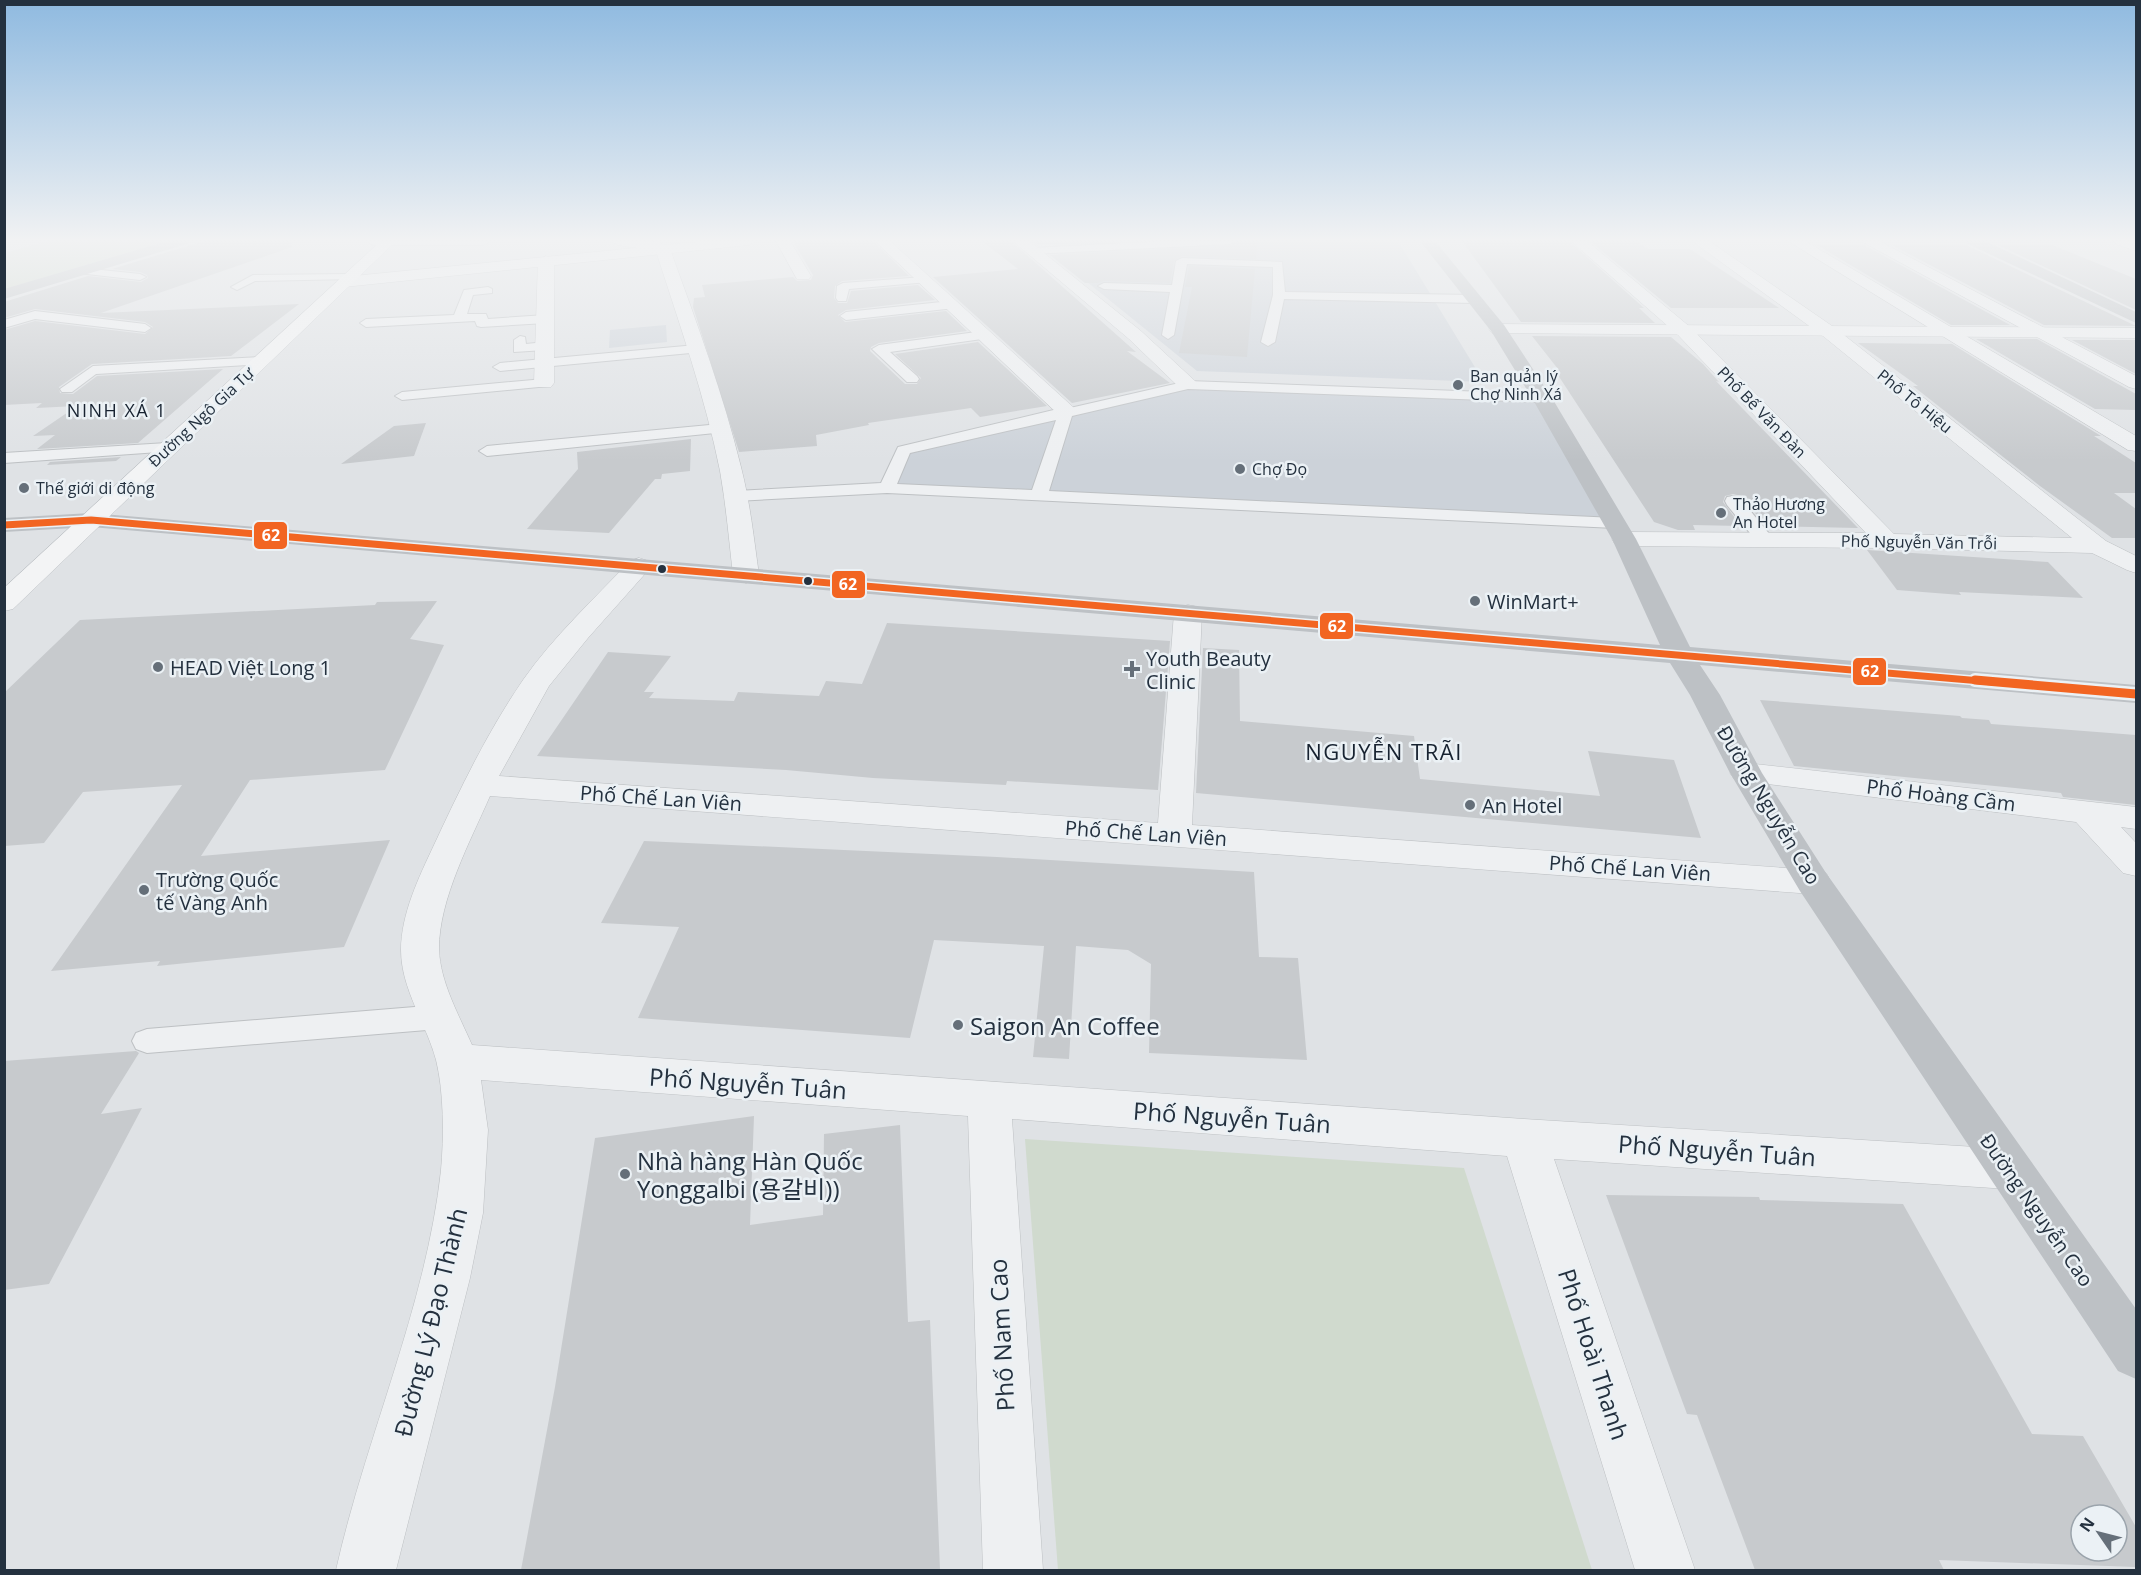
<svg xmlns="http://www.w3.org/2000/svg" width="2141" height="1575" font-family="'Open Sans','Noto Sans KR',sans-serif">
<style>
.built{fill:#ccd2d9}
.green{fill:#d0dace}
.building{fill:#c7cacd;fill-rule:evenodd}
.lines{fill:none;stroke-linecap:round;stroke-linejoin:round}
.service-casing{stroke:#bdc0c3;stroke-width:2}
.minor-casing{stroke:#bdc0c3;stroke-width:1}
.tertiary-casing{stroke:#bdc0c3;stroke-width:1}
.primary-casing{stroke:#bbbfc3;stroke-width:1}
.service{fill:#eef0f2;fill-rule:evenodd}
.minor{fill:#eef0f2;fill-rule:evenodd}
.tertiary{fill:#eef0f2;fill-rule:evenodd}
.secondary{fill:#bdc1c5;fill-rule:evenodd}
.primary{fill:#f3f4f5;fill-rule:evenodd}
.bus-1-far1-casing{stroke:#ebf1f5;stroke-width:10}
.bus-1-casing{stroke:#ebf1f5;stroke-width:14}
.bus-1-far1{stroke:#f26522;stroke-width:7}
.bus-1{stroke:#f26522;stroke-width:9}
.poi-dot{fill:#656f79;stroke:#ebf1f5;stroke-width:2}
.bus-dot{fill:#24313f;stroke:#ebf1f5;stroke-width:2}
.labels{text-anchor:middle;dominant-baseline:central;stroke-width:5;stroke-linejoin:round;paint-order:stroke}
.far-poi-label{font-size:16px;fill:#24313f;stroke:#ebf1f5;text-anchor:start}
.far-street-label{font-size:16px;fill:#24313f;stroke:#ebf1f5}
.far-quarter-label{font-size:18px;letter-spacing:1.5px;fill:#172230;stroke:#ebf1f5}
.poi-label{font-size:20px;fill:#24313f;stroke:#ebf1f5;text-anchor:start}
.street-label{font-size:20px;fill:#24313f;stroke:#ebf1f5}
.quarter-label{font-size:22px;letter-spacing:1.5px;fill:#172230;stroke:#ebf1f5}
.near-poi-label{font-size:24px;fill:#24313f;stroke:#ebf1f5;text-anchor:start}
.near-street-label{font-size:24px;fill:#24313f;stroke:#ebf1f5}
.line-badge{stroke:#ebf1f5;stroke-width:2}
.badge-label{font-size:16px;text-anchor:middle;font-weight:bold;fill:#fff}
</style>
<rect width="100%" height="100%" fill="#dfe2e5"/>
<g class="built">
<polygon points="1049,241 1398,241 1484,382 1197,371 1055,256 1063,252"/>
<polygon points="666,325 667,342 609,348 610,330"/>
<polygon points="1188,385 1542,398 1615,523 887,488 904,450"/>
</g>
<g class="green">
<polygon points="47,241 166,241 5,289 5,253"/>
<polygon points="1025,1139 1464,1168 1592,1570 1058,1570"/>
</g>
<g class="building">
<polygon points="204,241 291,241 292,247 101,313 299,304 231,356 92,364 59,387 60,393 73,394 97,376 223,369 138,443 37,449 55,435 33,436 77,406 36,408 42,403 4,405 4,330 35,321 145,334 153,327 145,322 35,309 4,318 4,302 88,276 141,282 148,278 147,275 140,272 112,269"/>
<polygon points="793,241 873,241 909,276 842,281 835,286 834,298 838,303 847,303 851,291 918,285 935,300 846,310 838,315 845,322 946,311 967,331 879,343 871,347 870,351 905,384 917,384 921,378 895,354 978,342 1047,406 980,417 971,408 868,423 869,425 816,435 817,446 739,452 693,307 694,298 705,297 702,285 793,277 797,281 811,280 813,275"/>
<polygon points="982,241 1011,241 1136,352 1127,351 1170,383 1072,403 933,277 1018,269"/>
<polygon points="1033,241 1125,241 1038,245"/>
<polygon points="1237,241 1257,241 1256,259 1181,256 1174,261 1170,283 1104,281 1098,283 1085,283 1050,255 1230,246"/>
<polygon points="1462,241 1569,241 1644,308 1639,308 1655,323 1521,322"/>
<polygon points="1590,241 1636,241 1648,249 1690,249 1779,308 1671,308"/>
<polygon points="1817,245 1864,245 2010,325 1951,325"/>
<polygon points="1892,245 1966,245 2136,326 2044,325"/>
<polygon points="1998,245 2052,245 2136,279 2136,310"/>
<polygon points="1189,266 1255,269 1247,357 1179,353 1192,287 1185,287"/>
<polygon points="1532,336 1671,337 1703,364 1719,382 1716,381 1858,528 1766,526 1741,496 1733,494 1725,496 1723,502 1741,526 1693,525 1695,530 1678,530 1654,522 1554,369 1558,369"/>
<polygon points="1976,339 2037,339 2136,394 2136,410 2095,409"/>
<polygon points="2072,340 2136,340 2136,374"/>
<polygon points="1858,343 1952,344 2101,436 2094,436 2136,463 2136,493 2114,493 2136,509 2136,538 2112,538 2040,486 1913,386 1918,386"/>
<polygon points="426,423 414,456 341,464 394,426"/>
<polygon points="691,439 690,471 662,474 661,479 655,479 609,533 527,529 578,469 577,452"/>
<polygon points="121,457 116,461 47,465 50,462"/>
<polygon points="1867,550 2048,562 2083,598 1959,592 1961,595 1897,590"/>
<polygon points="437,601 410,639 444,645 385,770 250,780 201,856 390,840 344,947 157,966 160,961 51,971 182,785 83,792 44,843 4,846 4,693 80,620 375,605 377,602"/>
<polygon points="887,623 1170,641 1158,790 1007,781 1006,785 873,778 786,770 537,756 608,652 671,656 644,692 654,692 649,698 734,701 738,692 819,696 826,681 862,684"/>
<polygon points="1203,648 1239,650 1240,721 1414,736 1420,779 1600,796 1588,751 1674,760 1701,838 1196,793"/>
<polygon points="1760,700 1960,716 1962,718 1989,720 1991,724 2136,735 2136,805 2063,797 2061,793 2015,788 1794,766"/>
<polygon points="644,841 997,857 1254,872 1259,957 1298,958 1307,1060 1149,1053 1151,964 1128,950 1076,946 1069,1059 1033,1057 1044,946 934,940 910,1038 638,1018 679,927 601,923"/>
<polygon points="136,1051 139,1053 101,1114 142,1108 49,1284 4,1290 4,1061"/>
<polygon points="754,1116 750,1225 823,1215 824,1134 900,1125 908,1322 930,1320 940,1570 521,1570 555,1387 595,1138"/>
<path d="M 1606,1195 L 1759,1197 L 1760,1200 L 1903,1204 L 2032,1434 L 2083,1436 L 2136,1527 L 2136,1567 L 1939,1560 L 1944,1570 L 1755,1570 L 1697,1415 L 1687,1414 ZM 2081,1515 L 2117,1515 L 2117,1551 L 2081,1551 Z"/>
</g>
<g class="lines">
<defs>
<g id="service">
<polygon points="1168,241 1235,241 1230,244 1032,254 1027,251 1032,248"/>
<polygon points="1182,258 1282,262 1285,292 1474,295 1480,299 1474,303 1284,299 1275,342 1268,346 1261,342 1273,295 1273,267 1187,264 1174,335 1168,339 1162,335 1170,292 1104,289 1098,286 1104,283 1172,285 1176,261"/>
<polygon points="82,268 140,274 146,277 140,280 78,273 76,271"/>
<polygon points="350,274 354,275 354,279 255,281 237,290 231,287 253,275"/>
<polygon points="924,277 928,278 928,282 849,289 846,301 838,301 836,298 837,286 843,283"/>
<polygon points="488,287 492,289 492,293 473,295 467,314 486,314 488,319 546,315 552,319 546,323 481,327 477,326 475,321 366,327 360,323 366,319 454,315 464,290"/>
<polygon points="951,301 955,302 955,308 846,320 840,316 846,312"/>
<polygon points="35,311 145,324 151,328 145,332 35,319 4,328 4,320"/>
<polygon points="984,331 989,332 990,335 989,338 890,352 917,376 919,379 917,382 907,382 872,349 879,345"/>
<polygon points="520,336 525,337 526,344 545,342 552,346 545,350 514,352 514,340"/>
<polygon points="696,345 701,346 703,349 701,352 500,371 493,367 500,363"/>
<polygon points="260,357 267,361 265,364 96,374 72,392 62,392 60,389 93,366"/>
<polygon points="544,379 551,383 549,386 402,400 395,396 402,392"/>
<path d="M 1188,381 L 1542,394 L 1549,398 L 1542,402 L 1188,389 L 1072,416 L 1049,491 L 1615,518 L 1621,519 L 1624,523 L 1621,527 L 1615,528 L 887,493 L 736,501 L 728,496 L 736,491 L 881,483 L 898,447 L 1066,407 L 1070,408 ZM 1056,420 L 1032,490 L 897,484 L 910,453 Z"/>
<polygon points="720,424 725,426 728,429 725,432 487,456 479,451 487,446"/>
<polygon points="167,443 175,448 173,451 4,463 4,453"/>
<polygon points="1733,496 1739,497 1771,536 1774,540 1771,544 1759,544 1727,505 1725,501 1727,497"/>
<polygon points="439,1005 449,1009 454,1017 449,1025 439,1029 147,1053 136,1049 132,1041 136,1033 147,1029"/>
</g>
<g id="minor">
<polygon points="366,241 491,241 484,245 373,245"/>
<path d="M 611,241 L 659,242 L 670,249 C 696,321 723,393 741,467 C 750,502 754,539 759,575 L 755,580 L 746,583 L 737,580 L 733,575 C 729,540 726,505 720,471 C 705,396 679,323 656,251 L 618,245 Z"/>
<polygon points="776,241 790,241 811,276 809,279 797,279"/>
<polygon points="875,241 890,241 1073,407 1076,411 1073,415 1059,415"/>
<polygon points="1013,241 1029,241 1141,331 1195,381 1198,385 1195,389 1181,389 1129,339"/>
<polygon points="1571,241 1587,241 1690,327 1894,534 2072,538 1823,336 1692,241 1709,241 1835,328 2106,541 2136,556 2136,573 2127,570 2092,553 1887,548 1624,546 1615,544 1612,539 1615,534 1624,532 1866,533 1678,335"/>
<polygon points="1788,241 1805,241 2136,436 2136,451 2128,450"/>
<polygon points="1861,241 1879,241 2136,376 2136,389 2129,387"/>
<polygon points="2114,241 2136,242 2136,251 2116,244"/>
<polygon points="546,256 554,261 554,383 551,387 537,387 534,383 538,261"/>
<path d="M 639,558 L 648,561 L 652,566 L 588,638 L 549,686 L 499,776 L 1158,823 L 1174,613 L 1178,607 L 1188,605 L 1198,607 L 1202,613 L 1192,825 L 1813,870 L 1826,873 L 1831,882 L 1826,891 L 1813,894 L 490,796 C 470,842 439,899 439,949 C 440,982 459,1015 472,1045 L 1524,1119 L 2008,1149 L 2024,1155 L 2031,1169 L 2024,1183 L 2008,1189 L 1554,1159 L 1695,1570 L 1635,1570 L 1507,1156 L 1012,1119 L 1043,1570 L 983,1570 L 968,1116 L 481,1080 L 488,1130 L 483,1213 L 470,1278 L 396,1570 L 336,1570 C 366,1436 426,1307 441,1170 C 444,1137 444,1092 436,1060 C 426,1023 401,989 401,950 C 401,914 419,877 434,845 C 460,789 488,731 523,680 C 553,637 594,599 630,561 Z"/>
<polygon points="1746,763 2136,807 2136,829 2121,827 2136,843 2136,876 2123,873 2076,822 1735,780 1730,773 1735,766"/>
</g>
<g id="tertiary">
<polygon points="706,241 756,241 749,245 344,287 336,282 344,277"/>
<polygon points="1498,324 2136,328 2136,338 1492,333 1489,329 1492,325"/>
</g>
<polygon id="primary" points="381,241 396,241 13,609 4,611 4,588"/>
</defs>
<use href="#service" class="service-casing"/>
<use href="#minor" class="minor-casing"/>
<use href="#tertiary" class="tertiary-casing"/>
<use href="#primary" class="primary-casing"/>
<use href="#service" class="service"/>
<use href="#minor" class="minor"/>
<use href="#tertiary" class="tertiary"/>
<g class="secondary">
<polygon points="167,241 189,241 187,244 4,299 4,289"/>
<polygon points="1420,241 1435,241 1504,325 1552,398 1636,539 1690,647 2136,685 2136,703 1700,665 1720,695 1762,773 1826,873 2136,1309 2136,1379 2118,1371 1800,891 1730,773 1690,695 1670,663 91,527 4,532 4,518 91,513 1660,645 1612,539 1532,398 1491,331"/>
<polygon points="1966,241 1985,241 2136,312 2136,323 1968,244"/>
</g>
<use href="#primary" class="primary"/>
<defs>
<polyline id="bus-1-far1" points="4,525 91,520 1993,682"/>
<polyline id="bus-1" points="1975,680 2136,694"/>
</defs>
<use href="#bus-1-far1" class="bus-1-far1-casing"/>
<use href="#bus-1" class="bus-1-casing"/>
<use href="#bus-1-far1" class="bus-1-far1"/>
<use href="#bus-1" class="bus-1"/>
</g>
<linearGradient id="sky" x2="0" y2="1"><stop stop-color="#8fbae0"/><stop offset="0.52" stop-color="#f1f2f3"/><stop offset="1" stop-color="#f1f2f3" stop-opacity="0"/></linearGradient>
<rect width="2141" height="461" fill="url(#sky)"/>
<g class="poi-dot">
<circle cx="1458" cy="385" r="6"/>
<circle cx="1240" cy="469" r="6"/>
<circle cx="24" cy="488" r="6"/>
<circle cx="1721" cy="513" r="6"/>
<circle cx="1475" cy="601" r="6"/>
<circle cx="158" cy="667" r="6"/>
<path d="M1129 660h6v6h6v6h-6v6h-6v-6h-6v-6h6z"/>
<circle cx="1470" cy="805" r="6"/>
<circle cx="144" cy="890" r="6"/>
<circle cx="958" cy="1025" r="6"/>
<circle cx="625" cy="1174" r="6"/>
</g>
<g class="bus-dot">
<circle cx="662" cy="569" r="5"/>
<circle cx="808" cy="581" r="5"/>
</g>
<g class="labels">
<g class="far-poi-label">
<text x="1470" y="376">Ban quản lý<tspan x="1470" dy="18">Chợ Ninh Xá</tspan></text>
<text x="1252" y="469">Chợ Đọ</text>
<text x="36" y="488">Thế giới di động</text>
<text x="1733" y="504">Thảo Hương<tspan x="1733" dy="18">An Hotel</tspan></text>
</g>
<g class="far-street-label">
<text transform="translate(1915 401) rotate(39)">Phố Tô Hiệu</text>
<text transform="translate(1762 412) rotate(46)">Phố Bế Văn Đàn</text>
<text transform="translate(201 417) rotate(-43)">Đường Ngô Gia Tự</text>
<text transform="translate(1919 542) rotate(1)">Phố Nguyễn Văn Trỗi</text>
</g>
<g class="far-quarter-label">
<text x="117" y="410">NINH XÁ 1</text>
</g>
<g class="poi-label">
<text x="1487" y="601">WinMart+</text>
<text x="1146" y="658">Youth Beauty<tspan x="1146" dy="23">Clinic</tspan></text>
<text x="170" y="667">HEAD Việt Long 1</text>
<text x="1482" y="805">An Hotel</text>
<text x="156" y="879">Trường Quốc<tspan x="156" dy="23">tế Vàng Anh</tspan></text>
</g>
<g class="street-label">
<text transform="translate(1941 795) rotate(7)">Phố Hoàng Cầm</text>
<text transform="translate(661 798) rotate(4)">Phố Chế Lan Viên</text>
<text transform="translate(1769 805) rotate(59)">Đường Nguyễn Cao</text>
<text transform="translate(1146 833) rotate(4)">Phố Chế Lan Viên</text>
<text transform="translate(1630 868) rotate(4)">Phố Chế Lan Viên</text>
<text transform="translate(2037 1210) rotate(55)">Đường Nguyễn Cao</text>
</g>
<g class="quarter-label">
<text x="1384" y="751">NGUYỄN TRÃI</text>
</g>
<g class="near-poi-label">
<text x="970" y="1025">Saigon An Coffee</text>
<text x="637" y="1160">Nhà hàng Hàn Quốc<tspan x="637" dy="28">Yonggalbi (용갈비))</tspan></text>
</g>
<g class="near-street-label">
<text transform="translate(748 1083) rotate(4)">Phố Nguyễn Tuân</text>
<text transform="translate(1232 1117) rotate(4)">Phố Nguyễn Tuân</text>
<text transform="translate(1717 1150) rotate(4)">Phố Nguyễn Tuân</text>
<text transform="translate(430 1322) rotate(-76)">Đường Lý Đạo Thành</text>
<text transform="translate(1001 1335) rotate(-93)">Phố Nam Cao</text>
<text transform="translate(1594 1354) rotate(72)">Phố Hoài Thanh</text>
</g>
</g>
<g class="line-badge">
<rect x="253" y="521" width="35" height="29" rx="6" fill="#f26522"/>
<rect x="831" y="570" width="35" height="29" rx="6" fill="#f26522"/>
<rect x="1319" y="612" width="35" height="28" rx="6" fill="#f26522"/>
<rect x="1852" y="657" width="35" height="29" rx="6" fill="#f26522"/>
</g>
<g class="badge-label">
<text x="271" y="541">62</text>
<text x="848" y="590">62</text>
<text x="1337" y="632">62</text>
<text x="1870" y="677">62</text>
</g>
<rect width="2141" height="1575" fill="none" stroke="#24313f" stroke-width="12"/>
<g transform="translate(2099 1533) rotate(305)"><circle r="28" fill="#ebf1f5" stroke="#9ba4ac" stroke-width="1.5"/>
<path d="M0-4.5L10 22L0 15L-10 22Z" fill="#656f79"/>
<text y="-9" font-size="16" font-weight="bold" text-anchor="middle" fill="#24313f">N</text>
</g>
</svg>
